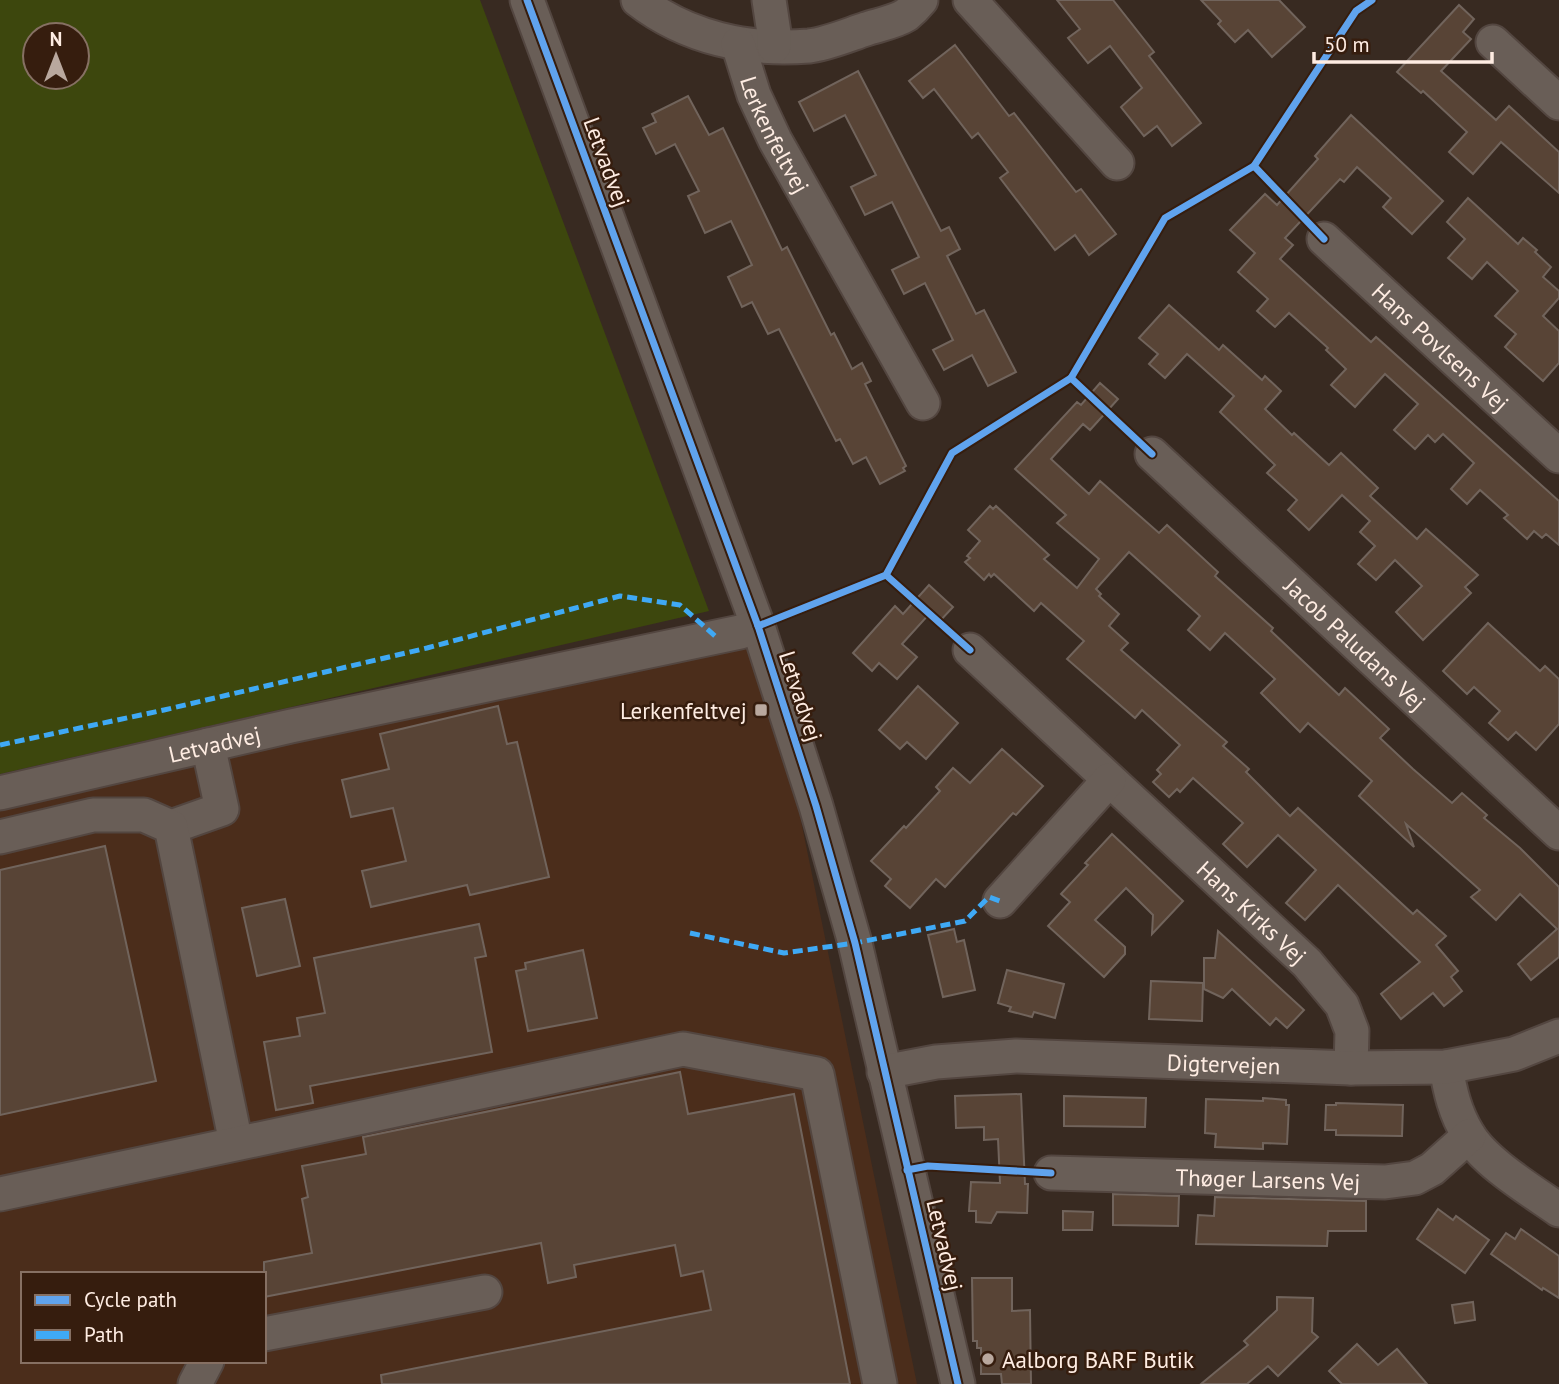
<svg xmlns="http://www.w3.org/2000/svg" width="1559" height="1384" font-family="'PT Sans',sans-serif">
<style>
.built{fill:#4b2d1b;fill-rule:evenodd}
.green{fill:#3d470d;fill-rule:evenodd}
.building{fill:#584436;stroke:#71645c;stroke-width:2}
.lines{fill:none;stroke-linecap:round;stroke-linejoin:round}
.minor-casing{stroke:#534640;stroke-width:37}
.minor{stroke:#695e57;stroke-width:33}
.quiet{stroke:#3fa9f5;stroke-width:5;stroke-dasharray:10 5;stroke-linecap:butt}
.cycleway-casing{stroke:#361d0e;stroke-width:11}
.cycleway{stroke:#60a3ed;stroke-width:7}
.poi-dot{fill:#b9a89e;stroke:#361d0e;stroke-width:2.5}
.labels{text-anchor:middle;dominant-baseline:central;stroke-width:5;stroke-linejoin:round;paint-order:stroke}
.street-label{font-size:23px;fill:#feece2;stroke:#361d0e}
.poi-label{font-size:23px;fill:#feece2;stroke:#361d0e;text-anchor:end}
</style>
<rect width="100%" height="100%" fill="#382a21"/>
<path class="built" d="M 761,627 L 917,1384 L 0,1384 L 0,803 ZM 23,1274 L 264,1274 L 264,1361 L 23,1361 Z"/>
<path class="green" d="M 0,0 L 480,0 L 709,611 L 0,774 ZM 35,35 L 77,35 L 77,77 L 35,77 Z"/>
<g class="building">
<polygon points="1057,0 1113,0 1154,52 1149,56 1201,123 1172,146 1157,126 1144,136 1121,107 1142,88 1110,46 1088,63 1068,38 1080,29"/>
<polygon points="1201,0 1279,0 1305,27 1272,57 1248,30 1235,42 1218,24 1221,21"/>
<polygon points="1459,5 1474,19 1463,32 1471,39 1441,71 1496,120 1509,106 1559,152 1559,193 1501,142 1473,174 1449,152 1467,132 1423,91 1421,93 1397,72"/>
<polygon points="955,45 1009,116 1014,113 1076,192 1081,189 1116,234 1089,255 1075,235 1055,250 1000,178 1008,172 978,133 972,138 934,89 923,98 909,81"/>
<polygon points="858,71 941,231 949,227 960,249 947,256 976,314 984,310 1016,372 988,386 972,355 944,370 933,350 953,340 925,283 904,294 892,270 919,257 892,202 865,215 851,187 876,175 845,115 814,131 799,102"/>
<polygon points="688,96 709,135 723,128 782,250 787,247 831,335 834,333 852,369 862,363 871,381 865,384 906,466 903,468 905,471 880,484 866,457 853,464 840,439 836,441 779,329 768,334 752,302 742,307 728,277 752,265 731,221 705,233 688,196 699,191 675,144 656,154 643,128 656,122 652,114"/>
<polygon points="1351,115 1443,201 1412,234 1383,207 1391,198 1357,167 1344,182 1340,179 1285,238 1293,245 1280,259 1371,342 1376,337 1559,501 1559,545 1546,534 1542,538 1534,531 1527,539 1504,518 1508,515 1480,490 1467,504 1451,489 1474,463 1443,434 1435,442 1428,435 1415,449 1394,430 1418,404 1385,374 1355,407 1331,385 1346,369 1326,350 1328,348 1289,313 1275,327 1257,311 1268,299 1238,272 1255,253 1230,230 1265,194 1277,205 1318,159 1315,156"/>
<polygon points="1468,198 1518,244 1523,238 1537,250 1535,252 1551,267 1543,277 1559,291 1559,298 1543,316 1559,331 1559,363 1543,381 1505,347 1516,334 1495,316 1518,291 1487,262 1472,279 1448,258 1465,239 1447,222"/>
<polygon points="1169,305 1219,350 1223,345 1262,380 1265,376 1281,391 1265,409 1292,435 1294,433 1329,465 1341,453 1378,488 1370,496 1417,539 1426,529 1478,575 1465,587 1471,593 1423,640 1396,612 1422,586 1395,560 1376,580 1358,564 1375,546 1360,532 1370,521 1342,495 1309,530 1288,510 1297,500 1267,473 1275,465 1220,412 1234,396 1187,354 1165,378 1149,364 1158,354 1139,338"/>
<polygon points="1100,383 1118,399 1090,430 1083,424 1051,459 1089,494 1100,481 1159,533 1167,525 1218,572 1215,576 1273,628 1271,631 1339,695 1345,688 1389,729 1380,738 1413,769 1452,803 1462,793 1487,815 1484,818 1520,848 1559,887 1559,957 1531,980 1518,964 1557,929 1520,894 1496,920 1471,897 1480,890 1406,824 1414,847 1359,796 1372,781 1308,723 1300,732 1261,693 1275,679 1225,633 1210,650 1188,630 1200,616 1129,552 1096,589 1101,594 1099,596 1119,614 1109,626 1128,643 1121,650 1227,742 1223,746 1249,769 1246,772 1290,816 1298,808 1413,914 1417,910 1446,936 1436,945 1458,971 1451,977 1462,991 1444,1006 1433,993 1401,1019 1381,994 1420,962 1338,885 1305,920 1286,903 1316,870 1278,835 1247,867 1223,844 1243,823 1193,778 1180,792 1177,789 1169,797 1153,782 1161,774 1157,770 1180,745 1142,710 1135,718 1067,659 1084,641 1041,603 1034,611 994,574 991,577 989,574 984,580 965,562 970,558 967,556 980,541 968,530 990,506 993,509 996,506 1049,555 1044,559 1077,588 1099,559 1057,523 1066,515 1015,469 1077,402 1081,405"/>
<polygon points="929,585 953,607 940,621 930,613 902,644 917,657 897,679 879,663 872,671 853,653 895,606 903,614"/>
<polygon points="1488,623 1540,671 1545,666 1559,679 1559,724 1536,750 1516,732 1508,740 1489,723 1500,711 1474,687 1467,694 1443,671"/>
<polygon points="918,686 958,723 926,759 907,742 900,749 879,730"/>
<polygon points="498,706 507,744 517,742 549,877 470,895 467,885 371,907 362,871 406,861 393,808 351,817 342,780 389,769 380,734"/>
<polygon points="1002,749 1043,786 1016,815 1013,813 945,887 936,879 910,908 885,886 891,879 871,861 904,826 906,828 940,791 936,787 953,768 970,783"/>
<polygon points="1112,834 1183,901 1152,934 1153,915 1126,888 1095,920 1125,947 1125,954 1104,977 1048,926 1070,902 1061,894 1088,865 1085,863"/>
<polygon points="105,846 156,1081 0,1115 0,870"/>
<polygon points="285,899 300,966 257,976 242,908"/>
<polygon points="479,924 486,956 475,958 492,1052 310,1086 313,1103 276,1110 264,1042 300,1036 297,1018 325,1013 314,958"/>
<polygon points="954,929 957,942 964,940 975,990 943,997 928,935"/>
<polygon points="1218,931 1304,1010 1287,1028 1276,1018 1270,1025 1232,989 1223,998 1204,989 1204,958 1215,958"/>
<polygon points="583,950 597,1018 528,1031 516,971 526,969 525,963"/>
<polygon points="1007,970 1064,984 1055,1018 1034,1012 1032,1017 1009,1011 1011,1007 998,1003"/>
<polygon points="1151,981 1203,983 1202,1021 1149,1019"/>
<polygon points="680,1072 688,1114 794,1094 850,1384 382,1384 381,1375 711,1310 703,1271 681,1276 675,1245 574,1265 576,1277 548,1283 541,1243 264,1297 264,1262 312,1253 302,1199 308,1197 302,1166 366,1154 363,1137"/>
<polygon points="1021,1094 1025,1184 1028,1184 1027,1213 997,1212 991,1223 976,1222 976,1211 969,1211 971,1182 1000,1183 998,1139 984,1140 984,1127 956,1128 955,1096"/>
<polygon points="1064,1096 1146,1098 1145,1127 1064,1126"/>
<polygon points="1263,1098 1286,1100 1286,1105 1289,1105 1287,1144 1263,1143 1263,1149 1215,1147 1216,1134 1205,1133 1206,1099 1263,1101"/>
<polygon points="1336,1103 1403,1105 1402,1136 1336,1135 1336,1130 1325,1130 1326,1105 1336,1105"/>
<polygon points="1113,1194 1179,1196 1178,1226 1113,1225"/>
<polygon points="1215,1197 1366,1201 1366,1231 1328,1231 1327,1246 1196,1244 1198,1215 1214,1216"/>
<polygon points="1438,1209 1453,1220 1456,1216 1489,1240 1465,1273 1417,1239"/>
<polygon points="1063,1211 1093,1212 1092,1230 1063,1230"/>
<polygon points="1521,1229 1559,1256 1559,1298 1543,1288 1542,1290 1491,1254 1506,1233 1515,1239"/>
<polygon points="972,1278 1012,1278 1012,1311 1030,1310 1031,1384 1002,1384 1001,1374 981,1374 981,1348 977,1348 977,1341 973,1341"/>
<polygon points="1277,1297 1313,1298 1312,1332 1318,1337 1278,1376 1268,1366 1247,1384 1201,1384 1248,1345 1244,1341 1277,1310"/>
<polygon points="1473,1302 1475,1320 1455,1323 1452,1305"/>
<polygon points="1357,1344 1378,1365 1397,1349 1427,1384 1342,1384 1329,1371"/>
</g>
<g class="lines">
<defs>
<g id="minor">
<polyline points="527,0 758,626 816,806 855,943 958,1384"/>
<path d="M 638,0 C 687,38 748,51 809,46 C 827,44 848,35 866,29 C 878,25 895,22 906,15 C 911,11 917,5 921,0"/>
<polyline points="769,0 774,33 774,46"/>
<polyline points="970,0 1117,163"/>
<polyline points="1493,42 1559,103"/>
<path id="s1" d="M 738,44 L 754,95 L 775,140 L 923,403"/>
<path id="s2" d="M 1324,239 L 1559,456"/>
<path id="s3" d="M 1152,454 L 1559,833"/>
<path id="s4" d="M 970,650 L 1307,963 L 1342,1005 L 1352,1031 L 1351,1068"/>
<path id="s5" d="M 0,793 L 291,726 L 740,632 L 758,626"/>
<polyline points="171,827 222,809 208,745"/>
<polyline points="0,837 93,815 144,815 171,827 236,1143"/>
<polyline points="1000,901 1109,780"/>
<path d="M 1446,1067 C 1450,1091 1455,1113 1468,1134 C 1484,1162 1532,1191 1559,1210"/>
<path id="s6" d="M 884,1072 L 936,1062 L 1016,1056 L 1351,1068 L 1446,1067 L 1514,1054 L 1559,1036"/>
<path id="s7" d="M 1051,1173 L 1385,1182 L 1415,1178 L 1432,1169 L 1469,1136"/>
<polyline points="0,1194 683,1049 817,1074 880,1384"/>
<polyline points="264,1334 485,1292"/>
<polyline points="195,1384 207,1361"/>
</g>
</defs>
<use href="#minor" class="minor-casing"/>
<use href="#minor" class="minor"/>
<g class="quiet">
<polyline points="0,745 164,710 427,648 620,596 680,605 715,636"/>
<polyline points="690,933 784,953 855,943 965,921 989,897 1000,901"/>
</g>
<defs>
<g id="cycleway">
<polyline points="527,0 758,626 816,806 855,943 958,1384"/>
<polyline points="1254,166 1324,239"/>
<polyline points="1071,378 1152,454"/>
<polyline points="886,575 970,650"/>
<polyline points="758,626 886,575 952,453 1071,378 1165,218 1254,166 1356,11 1372,0"/>
<polyline points="907,1170 928,1166 1051,1173"/>
</g>
</defs>
<use href="#cycleway" class="cycleway-casing"/>
<use href="#cycleway" class="cycleway"/>
</g>
<g class="poi-dot">
<rect x="754" y="703" width="14" height="14" rx="3.5"/>
<circle cx="988" cy="1359" r="7"/>
</g>
<g class="labels">
<g class="street-label">
<text stroke="none"><textPath href="#s1" startOffset="98">Lerkenfeltvej</textPath></text>
<text transform="translate(607 162) rotate(70)">Letvadvej</text>
<text stroke="none"><textPath href="#s2" startOffset="159">Hans Povlsens Vej</textPath></text>
<text stroke="none"><textPath href="#s3" startOffset="278">Jacob Paludans Vej</textPath></text>
<text transform="translate(801 696) rotate(72)">Letvadvej</text>
<text stroke="none"><textPath href="#s5" startOffset="220">Letvadvej</textPath></text>
<text stroke="none"><textPath href="#s4" startOffset="385">Hans Kirks Vej</textPath></text>
<text stroke="none"><textPath href="#s6" startOffset="341">Digtervejen</textPath></text>
<text stroke="none"><textPath href="#s7" startOffset="217">Thøger Larsens Vej</textPath></text>
<text transform="translate(945 1245) rotate(77)">Letvadvej</text>
</g>
<g class="poi-label">
<text x="747" y="710">Lerkenfeltvej</text>
<text x="1002" y="1359" text-anchor="start">Aalborg BARF Butik</text>
</g>
</g>
<rect x="21" y="1272" width="245" height="91" fill="#361d0e" stroke="#867063" stroke-width="2"/>
<rect x="35" y="1295" width="35" height="10" fill="#60a3ed" stroke="#867063" stroke-width="2"/>
<text x="84" y="1307" font-size="21" fill="#feece2">Cycle path</text>
<rect x="35" y="1330" width="35" height="10" fill="#3fa9f5" stroke="#867063" stroke-width="2"/>
<text x="84" y="1342" font-size="21" fill="#feece2">Path</text>
<g transform="translate(56 56)"><circle r="33" fill="#361d0e" stroke="#867063" stroke-width="2"/>
<path d="M0-5L12 26L0 18L-12 26Z" fill="#b9a89e"/>
<text y="-10" font-size="19" font-weight="bold" text-anchor="middle" fill="#feece2">N</text>
</g>
<path d="M1314 52v10h178v-10" fill="none" stroke="#feece2" stroke-width="3.5"/>
<text x="1324" y="52" font-size="21" fill="#feece2" stroke="#361d0e" stroke-width="5" paint-order="stroke">50 m</text>
</svg>
